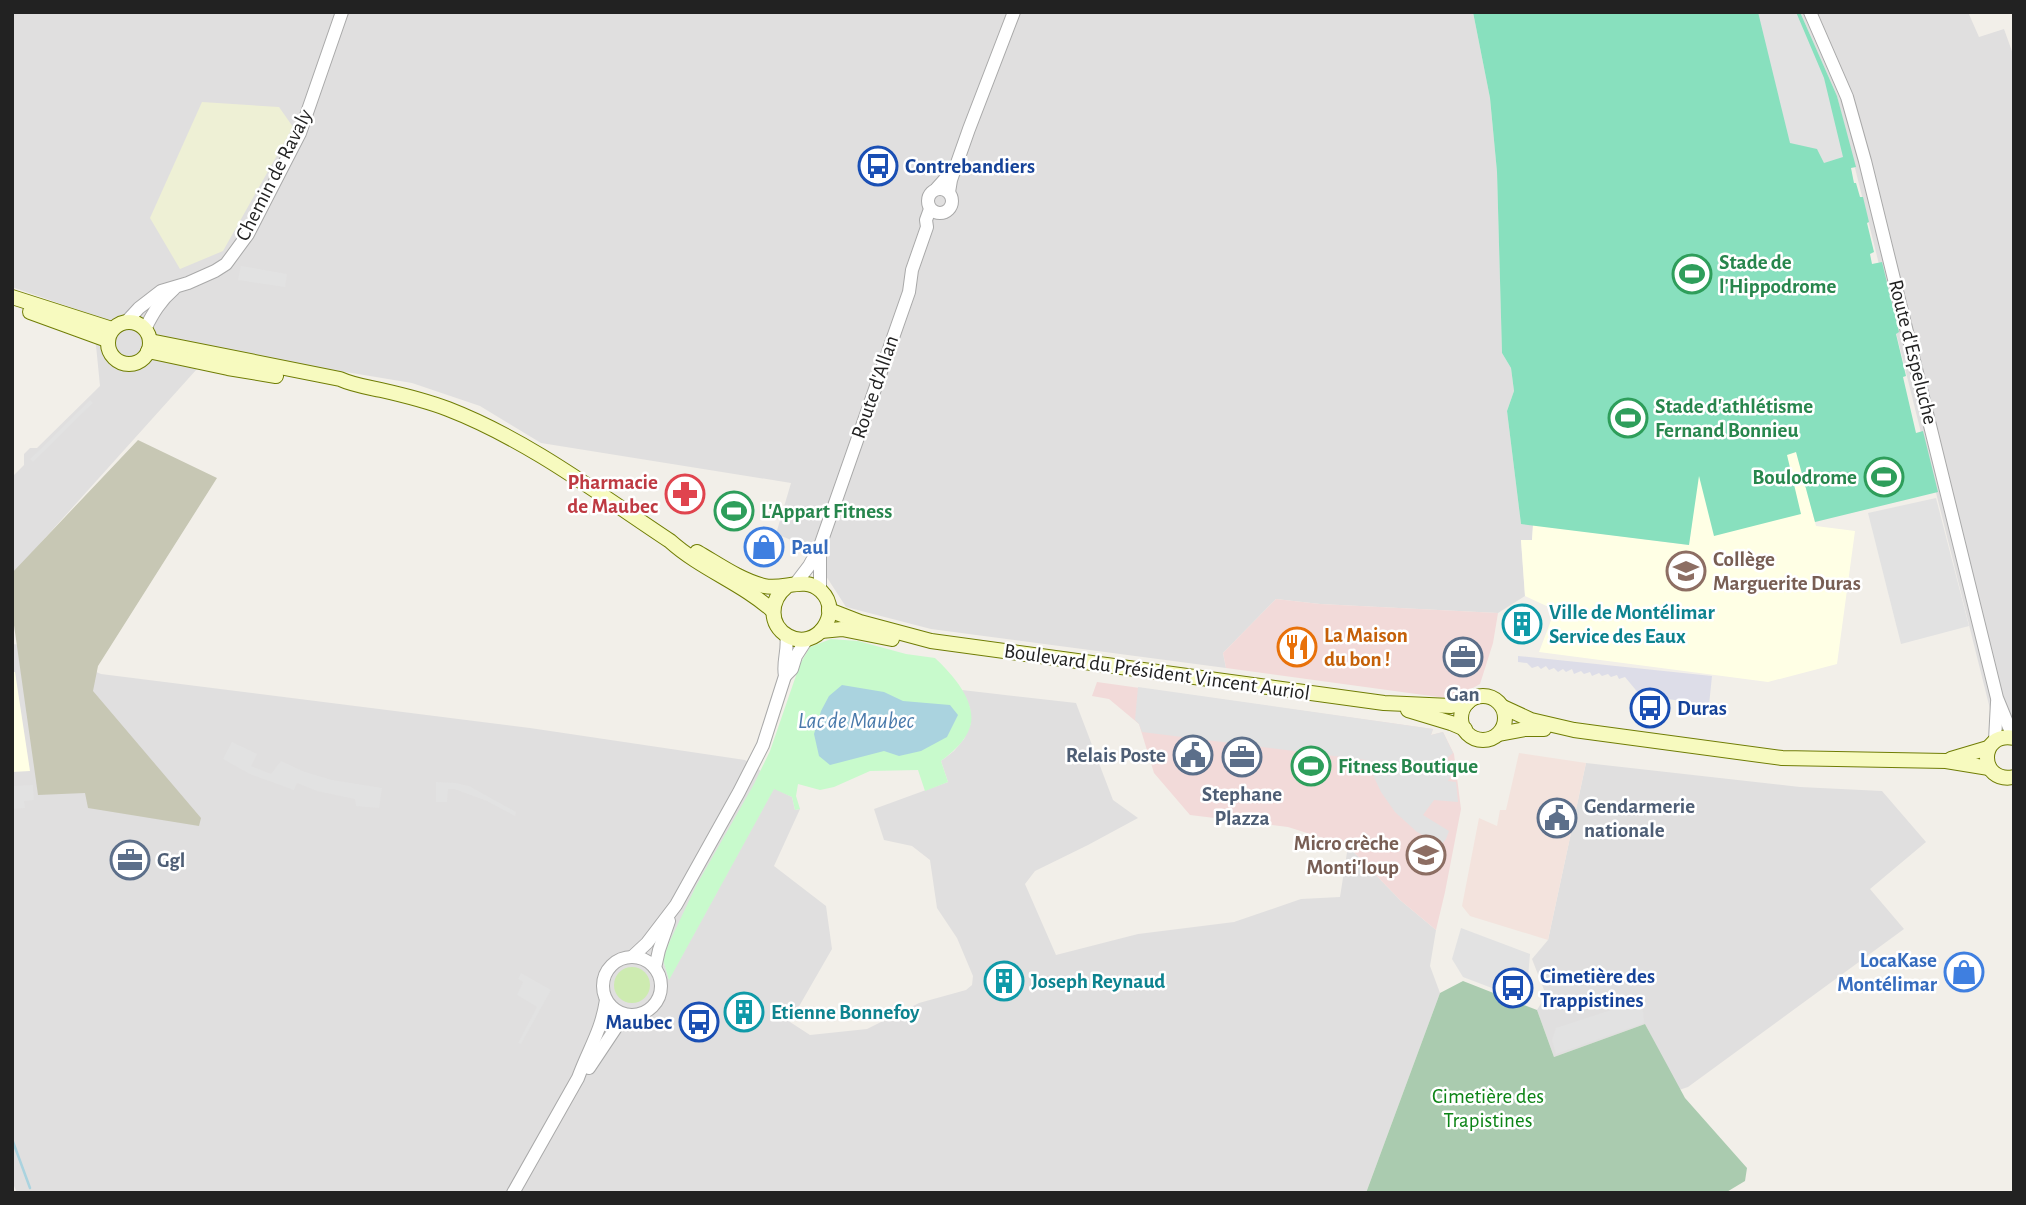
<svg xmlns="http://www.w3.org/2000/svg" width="2026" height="1205" font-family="'Alegreya Sans',sans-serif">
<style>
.residential{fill:#e0dfdf}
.commercial{fill:#f2dad9}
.education{fill:#ffffe5}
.military{fill:#f3e3dd}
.construction{fill:#c7c7b4}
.farmland{fill:#eef0d5}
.grass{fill:#cdebb0}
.cemetery{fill:#aacbaf}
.park{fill:#c8facc}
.pitch{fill:#88e0be}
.parking{fill:#e2e2e2}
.plaza{fill:#dddde8}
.water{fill:#aad3df}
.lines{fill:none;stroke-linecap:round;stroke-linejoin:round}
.stream{stroke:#aad3df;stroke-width:2.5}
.tertiary-casing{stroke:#a9a9a9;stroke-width:14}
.secondary-casing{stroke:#707d05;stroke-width:16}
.tertiary{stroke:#fff;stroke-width:12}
.secondary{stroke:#f7fabf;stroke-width:14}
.labels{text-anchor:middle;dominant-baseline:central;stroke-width:5;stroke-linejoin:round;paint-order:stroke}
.transit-label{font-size:21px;font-weight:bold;fill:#164399;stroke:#fff;text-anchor:start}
.street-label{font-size:21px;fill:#222;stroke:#fff}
.leisure-label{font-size:21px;font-weight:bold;fill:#27864d;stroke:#fff;text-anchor:start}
.health-label{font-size:21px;font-weight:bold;fill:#be3a42;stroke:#fff;text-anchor:end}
.shop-label{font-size:21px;font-weight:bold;fill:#366cbe;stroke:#fff;text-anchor:start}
.education-label{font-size:21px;font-weight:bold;fill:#785e54;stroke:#fff;text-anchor:start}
.culture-label{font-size:21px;font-weight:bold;fill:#0d838f;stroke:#fff;text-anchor:start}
.food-label{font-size:21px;font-weight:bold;fill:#c56008;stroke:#fff;text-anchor:start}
.service-label{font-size:21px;font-weight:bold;fill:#4e5e75;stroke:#fff}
.park-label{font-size:21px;fill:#0c8416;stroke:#fff}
.water-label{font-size:23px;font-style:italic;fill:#4a7aab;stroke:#fff}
</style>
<rect width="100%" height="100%" fill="#f2efe9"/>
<g class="residential">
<polygon points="12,12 1473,12 1490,98 1497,172 1502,353 1511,368 1514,391 1507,411 1521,524 1533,525 1532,540 1521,540 1525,596 1498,613 1320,604 1276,599 1223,653 1226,668 931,629 846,607 826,576 827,554 776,534 791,483 541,443 480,406 412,383 214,350 19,567 12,581 12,477 24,465 24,454 30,448 37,448 100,386 93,315 12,287"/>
<polygon points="1800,12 1968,12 1979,37 2004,29 2014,57 2014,734 1997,737 1837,96"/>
<polygon points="12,644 34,646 101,674 530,728 745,760 761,771 663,960 669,979 774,788 792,797 795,810 800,809 774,866 826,906 832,949 790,1022 810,1035 867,1029 919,1003 966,990 972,985 973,976 957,938 937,908 930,860 912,846 884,840 874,809 948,782 941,761 954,751 964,739 971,723 970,708 962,690 1076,703 1113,800 1138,818 1088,845 1035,871 1025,884 1056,955 1138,934 1234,922 1301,899 1340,897 1348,846 1400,900 1436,930 1430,966 1440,993 1366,1193 17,1193 12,1181"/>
<polygon points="1586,763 1800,787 1882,791 1926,842 1870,889 1904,929 1688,1087 1679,1090 1645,1024 1554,1057 1537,1010 1546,995 1532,959 1548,940"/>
</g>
<g class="commercial">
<polygon points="1276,599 1320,604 1498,613 1493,643 1480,684 1453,699 1226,668 1223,653"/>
<polygon points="1097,682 1433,729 1431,735 1443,732 1454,754 1461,809 1445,892 1436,930 1400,900 1348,846 1288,827 1190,815 1154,773 1139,724 1109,699 1092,696"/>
</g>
<g class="education">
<polygon points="1797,452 1816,526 1855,531 1837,664 1768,682 1539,652 1555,610 1525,596 1521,540 1532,540 1533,525 1689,545 1698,476"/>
<polygon points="12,672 15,672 30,771 12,772"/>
</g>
<polygon class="military" points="1519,753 1586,763 1548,940 1470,916 1462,906 1479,818 1497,826 1500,810 1506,810"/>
<polygon class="construction" points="138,440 217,478 98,666 93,691 201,818 199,826 88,808 85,793 38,795 12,611 12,573"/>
<polygon class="farmland" points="202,102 279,107 293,127 223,251 180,269 150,218"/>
<circle class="grass" cx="632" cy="985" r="18"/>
<polygon class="cemetery" points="1463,981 1537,1010 1554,1057 1645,1024 1685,1098 1747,1168 1745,1181 1725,1193 1366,1193 1440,993"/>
<path class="park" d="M 831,639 L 858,641 L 906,654 L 935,658 C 951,673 975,699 971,723 C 968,739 953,752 941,761 L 948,782 L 925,791 L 918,770 L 870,771 L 834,787 L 820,790 L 798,784 L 796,796 L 800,809 L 795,810 L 792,797 L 774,789 L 669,980 L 663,960 L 669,943 L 696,886 L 754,784 L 770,751 L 800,664 L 810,647 Z"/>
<polygon class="pitch" points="1473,12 1800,12 1837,96 1856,167 1851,168 1854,183 1856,183 1860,197 1863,197 1869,222 1867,223 1874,252 1870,254 1872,264 1882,262 1899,332 1896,334 1906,376 1903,377 1916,433 1923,431 1938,492 1815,522 1796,452 1787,455 1801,514 1714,536 1699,476 1689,545 1521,524 1507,411 1514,391 1511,368 1502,353 1497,172 1490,98"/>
<g class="parking">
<polygon points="1758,12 1796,12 1824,78 1843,157 1824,163 1817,149 1790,143"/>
<polygon points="241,266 287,274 285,287 238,280"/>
<polygon points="90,400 93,403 33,462 30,459"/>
<polygon points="1936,498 1969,626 1901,644 1868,513"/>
<polygon points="1138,687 1433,729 1431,735 1443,732 1453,753 1447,758 1452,767 1451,775 1448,781 1456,782 1458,802 1434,800 1423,815 1449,831 1446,839 1441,845 1417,832 1395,812 1381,792 1366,760 1142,732 1139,724 1135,720"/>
<polygon points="232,742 257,754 251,766 271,774 281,761 305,772 332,780 382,788 379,808 356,806 355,799 317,791 297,783 294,790 250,774 223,759"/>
<polygon points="436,782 455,783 469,786 516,812 515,816 487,801 454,789 448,789 447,802 436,802"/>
<polygon points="33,785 34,800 24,801 25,808 12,809 12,786"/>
<polygon points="1461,928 1530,954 1526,1001 1463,977 1452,959"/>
<polygon points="521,973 551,990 521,1044 518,1043 537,1007 517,995 523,982 518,979"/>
<polygon points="1642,1000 1644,1023 1556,1054 1552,1040 1556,1028"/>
</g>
<polygon class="plaza" points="1518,656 1712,676 1709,705 1640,695 1625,677 1619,679 1617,675 1611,677 1608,674 1602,676 1599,673 1592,676 1590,672 1584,674 1581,671 1574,674 1572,669 1566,672 1563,669 1558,672 1554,668 1549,670 1546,666 1541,669 1538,666 1532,668 1527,663 1518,662"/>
<polygon class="water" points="842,685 884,692 903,701 950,705 958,715 947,737 921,751 899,756 884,751 830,765 819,756 814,734 821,711 829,696"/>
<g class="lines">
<polyline class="stream" points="12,1139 30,1188"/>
<defs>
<g id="tertiary">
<polyline points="1810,12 1847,97 1865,161 1997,698 2013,737"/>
<polyline points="937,188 946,178 949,170"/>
<circle cx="940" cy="201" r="12"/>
<polyline points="949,192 951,180 969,129 1014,12"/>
<polyline points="127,321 139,308 161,291 188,283 215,271 226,264 248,234 300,133 342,12"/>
<path d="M 145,329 C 153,313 160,301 174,289"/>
<polyline points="796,583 809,566 820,546 909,292 912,270 927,227 926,220 930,209"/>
<polyline points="820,589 820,550"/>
<polyline points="785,676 792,669 796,656 807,639"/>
<polyline points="1995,740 1997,702"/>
<circle cx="632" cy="986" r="29"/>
<path d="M 632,957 L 647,943 L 676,905 L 739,792 L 763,745 L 785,676 C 782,662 789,649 786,635"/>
<polyline points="655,968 659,950 669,921"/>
<polyline points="589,1068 617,1026 632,1015"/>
<path d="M 513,1193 L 578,1078 C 589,1048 601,1032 606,1000"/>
</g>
<g id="secondary">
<polyline points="12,297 112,329"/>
<polyline points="30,312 107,340"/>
<circle cx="129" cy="343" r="21"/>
<path d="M 150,341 L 340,379 C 353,385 367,387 381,390 C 403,395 427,401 448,409 C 528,440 599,494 670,541 C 701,569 742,583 773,611"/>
<polyline points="148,351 228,368 276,376"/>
<path d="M 697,552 C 718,564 740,580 764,586 C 784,591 804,575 821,591 C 844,613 816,652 788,636 C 768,625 770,600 786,587"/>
<polyline points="829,610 860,622 931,641 1384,703 1451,706 1468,702"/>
<polyline points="821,631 842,629 892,639"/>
<circle cx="1483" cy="718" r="22"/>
<polyline points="1503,707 1531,720 1574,730 1782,758 1946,761 1989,768"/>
<polyline points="1408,710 1451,723 1465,729"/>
<polyline points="1499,734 1525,729 1544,729"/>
<path d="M 2014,738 C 1978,731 1978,784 2014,777"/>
<polyline points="1951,759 1988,748"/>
</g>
</defs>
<use href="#tertiary" class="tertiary-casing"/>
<use href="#secondary" class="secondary-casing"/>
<use href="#tertiary" class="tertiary"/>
<use href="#secondary" class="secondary"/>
</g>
<defs>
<symbol id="bus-ring" viewBox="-11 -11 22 22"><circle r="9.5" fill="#fff" stroke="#1a4fb4" stroke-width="1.5"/><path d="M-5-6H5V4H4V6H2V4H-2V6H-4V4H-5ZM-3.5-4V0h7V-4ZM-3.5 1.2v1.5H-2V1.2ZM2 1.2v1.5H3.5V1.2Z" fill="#1a4fb4"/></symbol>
<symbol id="stadium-ring" viewBox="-11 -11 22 22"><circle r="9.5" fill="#fff" stroke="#2e9e5b" stroke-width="1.5"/><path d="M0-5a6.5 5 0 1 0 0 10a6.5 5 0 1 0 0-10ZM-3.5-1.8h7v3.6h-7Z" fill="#2e9e5b"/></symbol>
<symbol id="pharmacy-ring" viewBox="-11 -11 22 22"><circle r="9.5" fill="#fff" stroke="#e0444e" stroke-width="1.5"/><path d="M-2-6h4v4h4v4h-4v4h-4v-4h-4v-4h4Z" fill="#e0444e"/></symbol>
<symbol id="shop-ring" viewBox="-11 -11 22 22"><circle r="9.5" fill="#fff" stroke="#3f7fe0" stroke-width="1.5"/><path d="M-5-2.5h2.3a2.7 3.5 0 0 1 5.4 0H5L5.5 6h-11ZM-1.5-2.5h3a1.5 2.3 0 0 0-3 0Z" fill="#3f7fe0"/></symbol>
<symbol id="school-ring" viewBox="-11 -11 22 22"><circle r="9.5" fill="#fff" stroke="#8d6e63" stroke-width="1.5"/><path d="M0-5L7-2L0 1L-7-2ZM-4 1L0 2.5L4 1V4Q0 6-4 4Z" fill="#8d6e63"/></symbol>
<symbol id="building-ring" viewBox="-11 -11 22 22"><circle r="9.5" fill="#fff" stroke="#0f9aa8" stroke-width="1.5"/><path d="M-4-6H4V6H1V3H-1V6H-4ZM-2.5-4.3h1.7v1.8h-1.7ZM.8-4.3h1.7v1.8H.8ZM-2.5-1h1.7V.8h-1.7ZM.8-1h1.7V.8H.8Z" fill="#0f9aa8"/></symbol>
<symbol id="restaurant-ring" viewBox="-11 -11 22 22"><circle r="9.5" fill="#fff" stroke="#e8710a" stroke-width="1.5"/><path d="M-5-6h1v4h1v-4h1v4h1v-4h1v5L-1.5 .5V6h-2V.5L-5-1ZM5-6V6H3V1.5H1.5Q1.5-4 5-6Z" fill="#e8710a"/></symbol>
<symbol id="office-ring" viewBox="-11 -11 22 22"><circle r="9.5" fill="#fff" stroke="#5c6f8a" stroke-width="1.5"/><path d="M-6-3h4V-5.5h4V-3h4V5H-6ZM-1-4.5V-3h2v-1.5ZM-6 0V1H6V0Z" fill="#5c6f8a"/></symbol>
<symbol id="civic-ring" viewBox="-11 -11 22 22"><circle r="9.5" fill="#fff" stroke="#5c6f8a" stroke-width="1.5"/><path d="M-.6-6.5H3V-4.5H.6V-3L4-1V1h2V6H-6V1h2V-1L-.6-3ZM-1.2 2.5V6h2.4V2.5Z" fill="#5c6f8a"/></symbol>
</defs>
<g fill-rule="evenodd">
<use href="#bus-ring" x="856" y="144" width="44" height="44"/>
<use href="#stadium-ring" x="1670" y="252" width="44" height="44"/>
<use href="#stadium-ring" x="1606" y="396" width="44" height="44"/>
<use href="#stadium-ring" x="1862" y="455" width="44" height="44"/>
<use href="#pharmacy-ring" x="663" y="472" width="44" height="44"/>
<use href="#stadium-ring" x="712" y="489" width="44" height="44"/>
<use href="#shop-ring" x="742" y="525" width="44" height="44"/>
<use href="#school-ring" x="1664" y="549" width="44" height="44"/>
<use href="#building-ring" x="1500" y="602" width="44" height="44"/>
<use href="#restaurant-ring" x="1275" y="625" width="44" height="44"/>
<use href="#office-ring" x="1441" y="635" width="44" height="44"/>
<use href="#bus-ring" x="1628" y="686" width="44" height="44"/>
<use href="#civic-ring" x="1171" y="733" width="44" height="44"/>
<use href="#office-ring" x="1220" y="735" width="44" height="44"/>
<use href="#stadium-ring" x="1289" y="744" width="44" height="44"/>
<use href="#civic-ring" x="1535" y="796" width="44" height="44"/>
<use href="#school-ring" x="1404" y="833" width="44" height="44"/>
<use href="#office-ring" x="108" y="838" width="44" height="44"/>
<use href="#shop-ring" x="1942" y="950" width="44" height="44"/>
<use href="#building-ring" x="982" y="959" width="44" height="44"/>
<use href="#bus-ring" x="1491" y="966" width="44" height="44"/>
<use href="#building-ring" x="722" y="990" width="44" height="44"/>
<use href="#bus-ring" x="677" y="1000" width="44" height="44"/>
</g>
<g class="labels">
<g class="transit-label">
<text x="905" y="166">Contrebandiers</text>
<text x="1677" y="708">Duras</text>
<text x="1540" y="976">Cimetière des<tspan x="1540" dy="24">Trappistines</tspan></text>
<text x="672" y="1022" text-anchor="end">Maubec</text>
</g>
<g class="street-label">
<text transform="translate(274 175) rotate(-63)">Chemin de Ravaly</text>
<text transform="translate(1913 352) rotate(76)">Route d'Espeluche</text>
<text transform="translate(875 387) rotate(-71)">Route d'Allan</text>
<text transform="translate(1157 672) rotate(8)">Boulevard du Président Vincent Auriol</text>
</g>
<g class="leisure-label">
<text x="1719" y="262">Stade de<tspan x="1719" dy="24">l'Hippodrome</tspan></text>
<text x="1655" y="406">Stade d'athlétisme<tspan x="1655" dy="24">Fernand Bonnieu</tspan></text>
<text x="1857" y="477" text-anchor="end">Boulodrome</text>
<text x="761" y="511">L'Appart Fitness</text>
<text x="1338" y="766">Fitness Boutique</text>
</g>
<g class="health-label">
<text x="658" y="482">Pharmacie<tspan x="658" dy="24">de Maubec</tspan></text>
</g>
<g class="shop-label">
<text x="791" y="547">Paul</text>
<text x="1937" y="960" text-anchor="end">LocaKase<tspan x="1937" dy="24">Montélimar</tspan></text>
</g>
<g class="education-label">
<text x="1713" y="559">Collège<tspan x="1713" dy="24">Marguerite Duras</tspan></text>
<text x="1399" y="843" text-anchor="end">Micro crèche<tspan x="1399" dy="24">Monti'loup</tspan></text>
</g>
<g class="culture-label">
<text x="1549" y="612">Ville de Montélimar<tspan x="1549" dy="24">Service des Eaux</tspan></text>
<text x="1031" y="981">Joseph Reynaud</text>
<text x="771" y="1012">Etienne Bonnefoy</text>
</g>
<g class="food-label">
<text x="1324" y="635">La Maison<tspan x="1324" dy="24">du bon !</tspan></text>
</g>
<g class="service-label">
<text x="1463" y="694">Gan</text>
<text x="1166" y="755" text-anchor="end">Relais Poste</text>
<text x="1242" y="794">Stephane<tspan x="1242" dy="24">Plazza</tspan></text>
<text x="1584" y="806" text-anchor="start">Gendarmerie<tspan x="1584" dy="24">nationale</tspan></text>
<text x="157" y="860" text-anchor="start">Ggl</text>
</g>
<g class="park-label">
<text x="1488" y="1096">Cimetière des<tspan x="1488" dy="24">Trapistines</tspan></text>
</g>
<g class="water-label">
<text x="856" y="721">Lac de Maubec</text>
</g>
</g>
<rect width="2026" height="1205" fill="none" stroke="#222222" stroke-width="28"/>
</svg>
